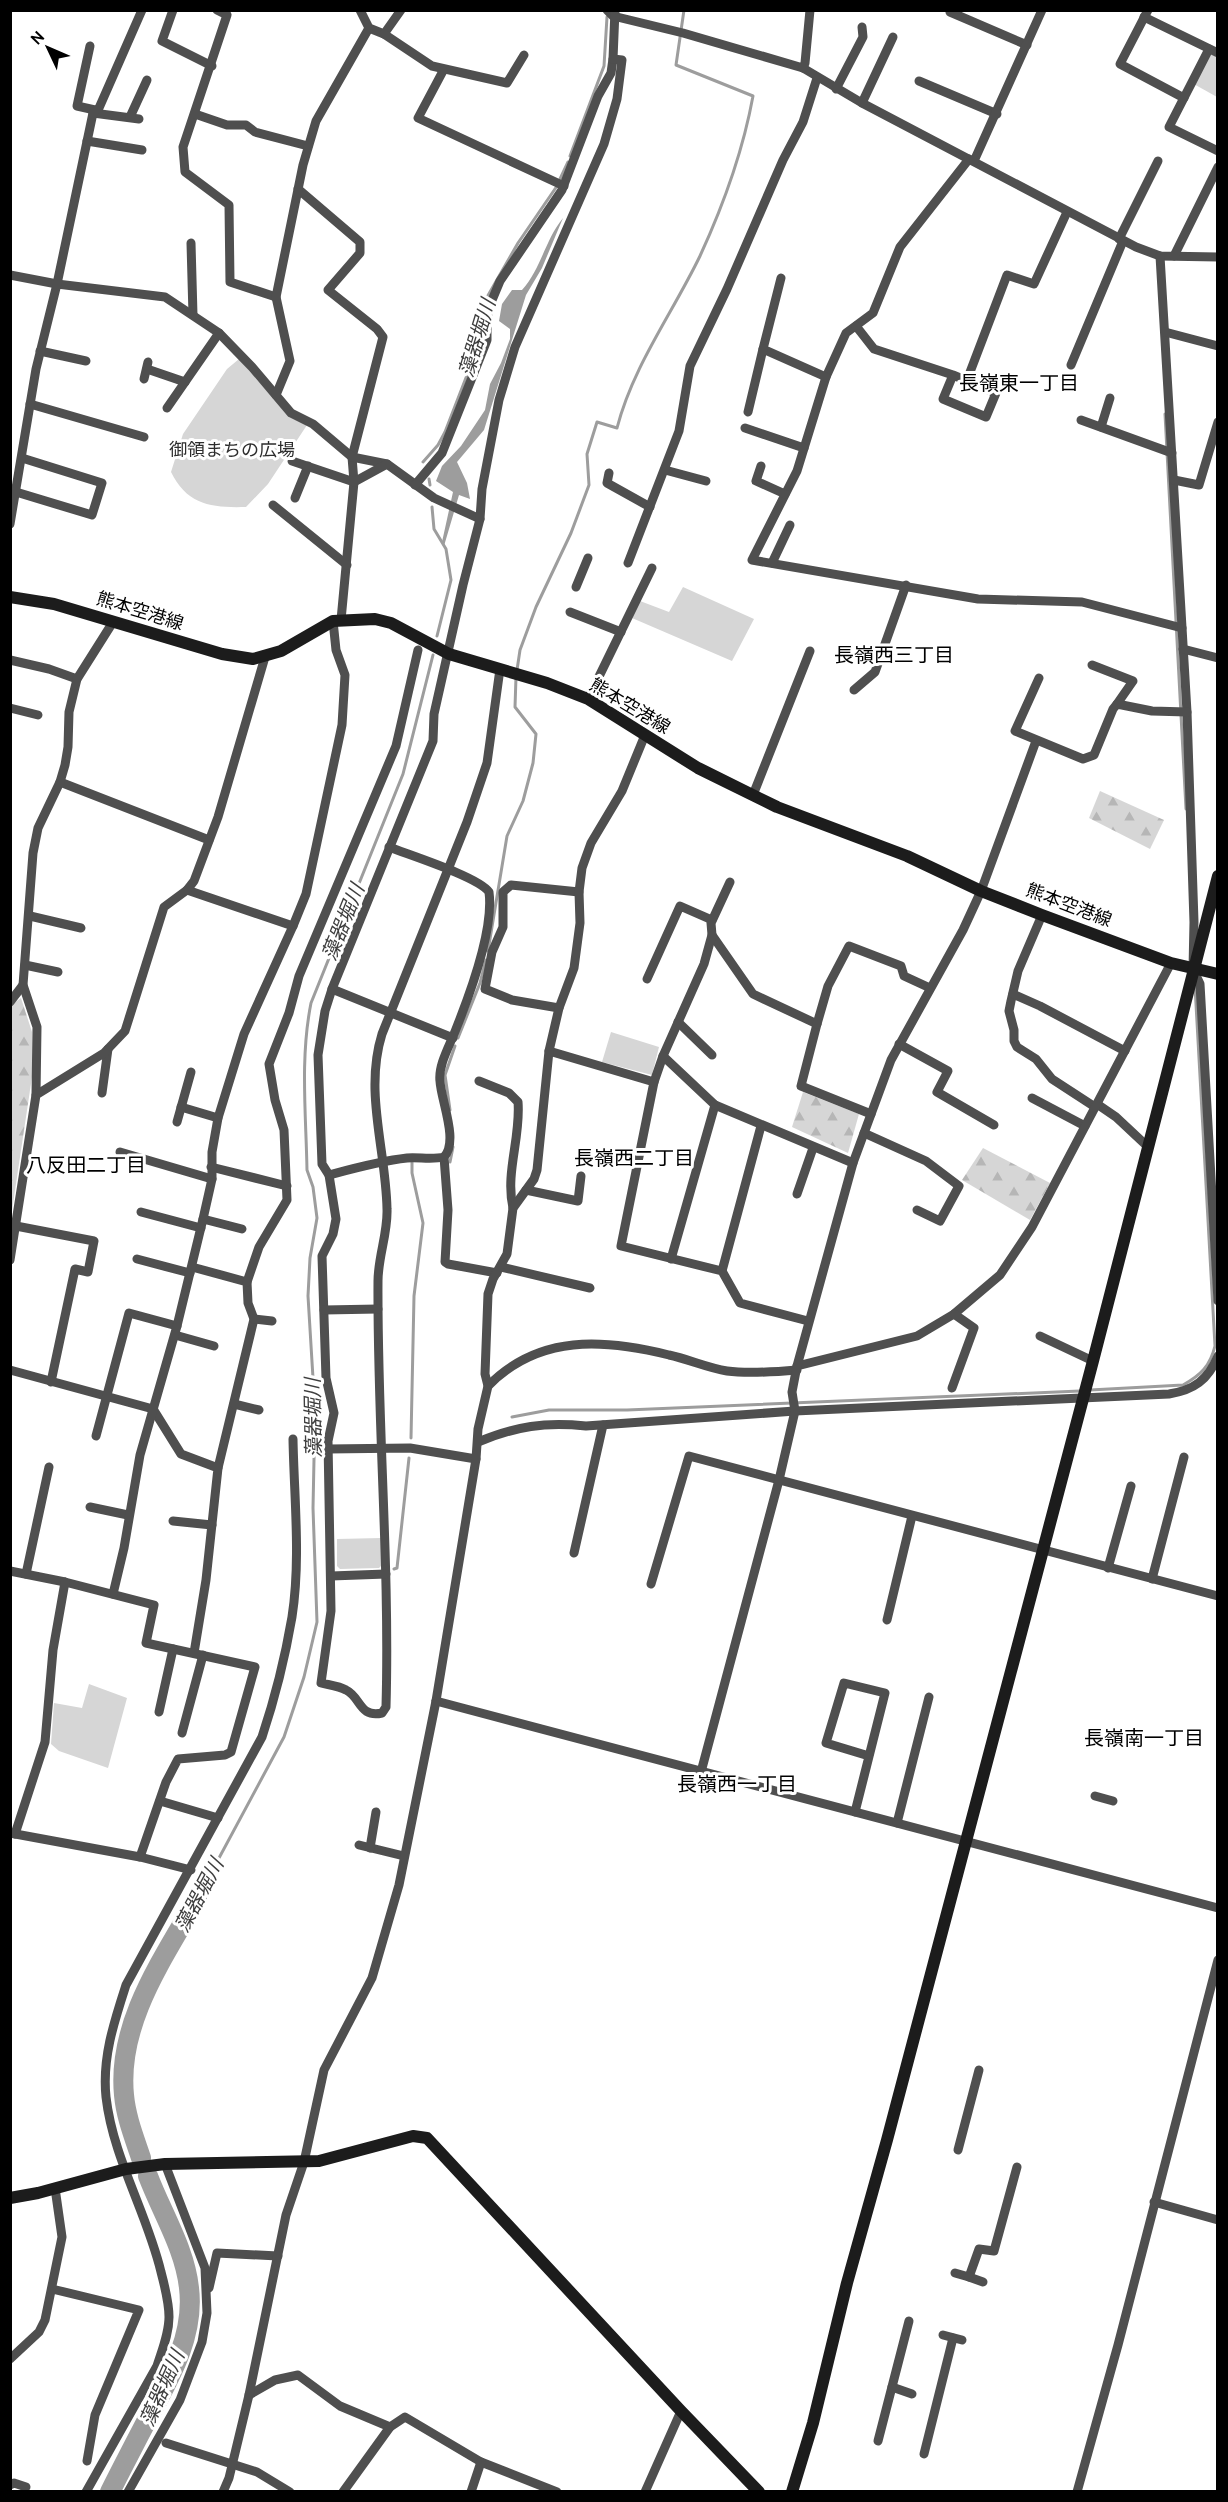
<svg xmlns="http://www.w3.org/2000/svg" width="1228" height="2502" font-family="Cabin,'Noto Sans JP',sans-serif">
<style>
.green{fill:#d6d6d6}
.forest{fill:url(#forest-firs)}
.water{fill:#9d9d9d}
.lines{fill:none;stroke-linecap:round;stroke-linejoin:round}
.stream{stroke:#9d9d9d;stroke-width:3}
.river{stroke:#9d9d9d;stroke-width:20}
.street{stroke:#4f4f4f;stroke-width:9}
.secondary{stroke:#1c1c1c;stroke-width:12}
.labels{text-anchor:middle;dominant-baseline:central;stroke-width:6;stroke-linejoin:round;paint-order:stroke}
.park-label{font-size:18px;fill:#2d2d2d;stroke:#fff}
.street-label{font-size:18px;fill:#000;stroke:#fff}
.water-label{font-size:20px;font-style:italic;fill:#3e3e3e;stroke:#fff}
.neighbourhood-label{font-size:20px;fill:#000;stroke:#fff}
</style>
<defs>
<pattern id="forest-firs" width="22" height="20" patternUnits="userSpaceOnUse" patternTransform="scale(1.5)"><rect width="22" height="20" fill="#d6d6d6"/><path d="M5 1l3.5 6h-7zM16 11l3.5 6h-7z" fill="#b6b6b6"/></pattern>
</defs>
<rect width="100%" height="100%" fill="#fff"/>
<g class="green">
<polygon points="1209,49 1217,53 1217,97 1192,83"/>
<path d="M 239,359 L 287,414 L 307,425 L 268,484 L 246,507 C 212,508 187,505 171,472 L 183,434 L 227,369 Z"/>
<polygon points="683,587 754,619 732,661 632,618 640,601 669,612"/>
<polygon points="611,1032 659,1047 652,1075 602,1062"/>
<polygon points="381,1538 382,1565 379,1568 340,1569 337,1566 337,1539"/>
<polygon points="89,1684 127,1698 108,1768 59,1751 51,1744 54,1703 82,1708"/>
</g>
<g class="forest">
<polygon points="1100,791 1164,820 1150,849 1089,818"/>
<polygon points="21,998 32,1032 32,1077 11,1217 10,1006"/>
<polygon points="803,1092 859,1114 848,1153 792,1127"/>
<polygon points="983,1148 1050,1183 1030,1220 962,1180"/>
</g>
<path class="water" d="M 563,218 L 542,268 L 526,295 L 484,430 L 457,462 L 467,483 L 470,499 L 459,495 L 444,546 L 442,542 L 453,492 L 436,481 L 442,466 L 461,446 L 485,410 L 490,384 L 501,363 L 510,339 L 510,329 L 499,321 L 502,304 L 512,290 L 522,290 C 541,269 545,240 563,218 Z"/>
<g class="lines">
<g class="stream">
<polyline points="570,156 604,66 607,17"/>
<polyline points="560,179 568,162"/>
<polyline points="1165,414 1186,809"/>
<polyline points="423,462 438,445 445,432 481,339 480,317 486,299 518,243 557,186"/>
<polyline points="429,479 430,485"/>
<polyline points="432,507 434,529 446,549 451,580 437,636"/>
<path d="M 517,670 L 520,650 L 536,607 L 571,533 L 589,485 L 587,454 L 597,422 L 617,428 C 633,366 672,314 700,256 C 723,206 743,151 753,96 L 676,65 L 684,10"/>
<polyline points="488,951 507,836 523,801 533,763 536,734 515,707 516,677"/>
<polyline points="458,1038 480,983 486,960"/>
<polyline points="450,1110 445,1075 455,1046"/>
<polyline points="450,1162 453,1147"/>
<path d="M 1090,1390 L 1183,1385 C 1201,1375 1210,1366 1215,1346 L 1195,986"/>
<polyline points="512,1417 549,1410 627,1410 1080,1391"/>
<polyline points="411,1438 414,1296 423,1223 412,1173 412,1161"/>
<polyline points="394,1569 397,1568 409,1458"/>
<path d="M 197,1899 L 284,1737 L 304,1677 L 317,1622 L 313,1508 L 315,1411 L 308,1296 L 310,1258 L 317,1218 L 313,1187 L 307,1170 C 306,1114 300,1058 311,1003 L 403,774 L 433,655"/>
</g>
<g class="river">
<path d="M 141,2158 C 134,2137 126,2117 124,2095 C 117,2023 163,1959 197,1899"/>
<path d="M 110,2492 C 122,2468 134,2445 146,2422 C 168,2381 195,2337 189,2288 C 185,2249 162,2213 148,2176"/>
</g>
<g class="street">
<polyline points="173,10 162,41 212,66"/>
<polyline points="217,10 227,15 183,147 185,172 229,205 230,282 276,297"/>
<polyline points="360,10 369,28 384,34 401,10"/>
<polyline points="607,10 613,16 683,33 803,68 862,103 1136,247 1160,256 1218,257"/>
<polyline points="1148,10 1120,64 1184,98"/>
<polyline points="950,12 1027,45"/>
<polyline points="1144,17 1218,53"/>
<polyline points="384,34 432,66 507,83 524,55"/>
<polyline points="90,46 77,106 95,110"/>
<polyline points="1209,49 1169,127 1218,151"/>
<polyline points="803,68 805,63 810,10"/>
<polyline points="443,71 418,118 564,186"/>
<polyline points="919,81 997,114"/>
<polyline points="836,89 863,37 862,27"/>
<polyline points="862,103 893,37"/>
<polyline points="93,113 139,119"/>
<polyline points="195,114 227,125 246,125 255,132 308,146"/>
<polyline points="130,117 147,80"/>
<polyline points="87,141 142,150"/>
<polyline points="969,159 900,247 873,313 846,333 826,377 797,471 752,560 978,599 1082,602 1182,628"/>
<polyline points="974,161 1042,10"/>
<polyline points="298,189 360,242 360,253 328,290 377,329 383,337 352,457 354,482 341,620"/>
<polyline points="1119,239 1158,161"/>
<polyline points="191,243 193,315"/>
<polyline points="1160,256 1187,712 1194,922 1193,969 1200,984 1218,1301"/>
<polyline points="1174,256 1218,167"/>
<polyline points="10,275 57,284 165,297 219,333 252,367 291,413 313,424 352,457 387,464 434,498 480,519"/>
<polyline points="781,278 763,349 826,377"/>
<polyline points="856,326 874,349 953,375 943,399 986,417 996,393 953,375"/>
<polyline points="1165,332 1218,346"/>
<polyline points="40,351 86,361"/>
<polyline points="1071,365 1123,241"/>
<polyline points="147,369 185,382"/>
<polyline points="144,379 148,362"/>
<polyline points="967,380 1007,275 1034,284 1067,212"/>
<polyline points="276,395 290,361 276,297 303,165 316,121 369,28"/>
<polyline points="30,404 144,437"/>
<polyline points="167,408 219,333"/>
<polyline points="748,412 763,349"/>
<polyline points="1081,420 1172,453"/>
<polyline points="1101,427 1110,398"/>
<polyline points="745,428 804,448"/>
<polyline points="292,461 354,482 387,464"/>
<polyline points="761,466 756,481 785,494"/>
<polyline points="665,470 706,481"/>
<polyline points="609,473 607,483 650,507"/>
<polyline points="1174,480 1199,485 1218,422"/>
<polyline points="415,485 442,453 487,340 487,318 490,305 500,281 562,190 598,96 611,73 613,59"/>
<polyline points="16,492 92,515 102,483 22,458"/>
<polyline points="295,498 308,466"/>
<polyline points="273,505 347,565"/>
<polyline points="10,524 36,369 57,284 93,113 99,108 142,10"/>
<polyline points="628,563 679,431 690,366 727,289 783,160 803,122 817,78"/>
<polyline points="772,563 790,525"/>
<polyline points="576,587 588,558"/>
<polyline points="570,612 621,632"/>
<polyline points="1183,649 1218,658"/>
<polyline points="10,660 49,669 77,679"/>
<polyline points="1092,665 1133,681 1117,704"/>
<path d="M 500,669 L 487,763 L 467,822 L 382,1034 C 364,1092 386,1150 387,1209 C 388,1233 378,1257 378,1281 C 377,1423 390,1565 386,1707 L 382,1713 C 359,1718 361,1697 346,1690 C 339,1686 329,1685 321,1683 L 331,1611 L 328,1441 L 334,1413 L 326,1378 L 322,1256 L 333,1234 L 336,1219 L 329,1175 L 322,1164 L 318,1055 L 325,1011 L 332,989 L 433,741 L 434,714 L 463,585 L 480,519 L 482,489 L 499,400 L 515,347 L 604,144 L 617,99 L 622,60 L 613,59 L 615,10"/>
<polyline points="1039,678 1015,731 1083,759 1094,755 1113,709 1117,704 1152,711 1187,712"/>
<polyline points="854,690 875,672 906,585"/>
<polyline points="588,699 652,568"/>
<polyline points="10,708 38,715"/>
<polyline points="60,782 209,840"/>
<polyline points="753,795 810,651"/>
<polyline points="187,890 293,926"/>
<polyline points="1042,915 1018,971 1011,1001 1009,1011 1014,1030 1014,1041 1017,1047 1036,1059 1052,1079 1095,1107"/>
<polyline points="30,916 81,928"/>
<polyline points="712,935 753,994 817,1024 801,1086 871,1114"/>
<polyline points="25,965 58,972"/>
<polyline points="647,979 680,906 712,920"/>
<polyline points="332,989 453,1038"/>
<polyline points="1013,994 1040,1006 1125,1051"/>
<polyline points="10,1002 23,985"/>
<polyline points="559,1008 512,1000 485,989 492,952 503,927 503,892 511,885 579,892"/>
<polyline points="678,1022 712,1055"/>
<polyline points="817,1024 828,986 849,946 901,966 904,976 930,988"/>
<polyline points="899,1044 948,1071 937,1092 994,1125"/>
<polyline points="549,1051 654,1082 621,1246 722,1271 740,1303 808,1321"/>
<polyline points="663,1056 704,964 712,935 711,923 730,882"/>
<path d="M 479,1081 L 509,1093 L 518,1102 C 521,1137 505,1173 513,1208"/>
<polyline points="654,1082 663,1056 715,1105 671,1259"/>
<polyline points="102,1093 108,1049"/>
<polyline points="36,1095 37,1027 23,985 33,853 38,828 60,782 65,765 68,747 69,712 77,679 113,622"/>
<polyline points="1032,1098 1085,1126"/>
<polyline points="1097,1104 1116,1117 1147,1146"/>
<polyline points="715,1105 853,1163"/>
<polyline points="181,1107 218,1118"/>
<polyline points="177,1122 191,1072"/>
<polyline points="864,1133 926,1161 959,1186 940,1221 917,1210"/>
<polyline points="120,1152 212,1179"/>
<polyline points="444,1157 448,1210 445,1262 448,1264 497,1273"/>
<polyline points="211,1167 287,1186"/>
<path d="M 329,1175 C 355,1168 380,1161 407,1158 C 419,1157 432,1160 444,1157 C 459,1141 441,1101 440,1081 C 438,1065 450,1045 456,1029 C 470,994 494,930 489,892 C 479,877 409,855 389,847"/>
<polyline points="526,1190 578,1201 581,1176"/>
<polyline points="797,1194 813,1148"/>
<polyline points="141,1212 201,1228"/>
<polyline points="203,1219 242,1229"/>
<polyline points="16,1226 94,1241 88,1272 75,1269 51,1382"/>
<polyline points="137,1259 190,1273"/>
<polyline points="10,1260 36,1095 104,1053 125,1031 164,907 187,890 194,881 218,817 265,657"/>
<polyline points="192,1267 247,1282 248,1303 254,1319 218,1468"/>
<polyline points="501,1267 590,1288"/>
<polyline points="722,1271 761,1126"/>
<polyline points="247,1282 259,1247 287,1200 284,1130 275,1100 269,1064 289,1013 299,976 396,746 418,650"/>
<polyline points="324,1310 378,1309"/>
<polyline points="254,1319 272,1321"/>
<polyline points="175,1335 214,1346"/>
<polyline points="1040,1336 1093,1361"/>
<polyline points="797,1366 917,1336 954,1314 1000,1275 1032,1227 1171,963"/>
<polyline points="10,1370 153,1409 181,1454 218,1468 206,1580 194,1653"/>
<path d="M 488,1386 C 539,1334 604,1339 669,1355 C 688,1359 708,1368 727,1371 C 749,1374 774,1372 797,1370"/>
<polyline points="952,1388 974,1328 954,1314"/>
<polyline points="234,1404 259,1410"/>
<polyline points="96,1436 129,1313 177,1326"/>
<path d="M 478,1442 C 517,1426 544,1422 586,1426 L 795,1411 L 1169,1394 C 1194,1390 1208,1380 1218,1356"/>
<polyline points="328,1449 410,1448 476,1459"/>
<polyline points="90,1507 128,1515"/>
<polyline points="173,1521 212,1525"/>
<polyline points="574,1553 603,1425"/>
<polyline points="1108,1568 1131,1486"/>
<polyline points="10,1571 65,1582 154,1605 146,1643 255,1667 231,1752 225,1755 178,1759 166,1782 140,1857"/>
<polyline points="26,1574 49,1467"/>
<polyline points="331,1576 386,1574"/>
<polyline points="1152,1579 1184,1457"/>
<polyline points="651,1584 689,1456 1218,1596"/>
<polyline points="113,1594 124,1548 140,1455 177,1326 203,1219 212,1179 212,1152 218,1118 244,1034 293,926 306,894 342,725 345,675 336,650 333,621"/>
<polyline points="887,1620 912,1516"/>
<polyline points="436,1701 1218,1908"/>
<polyline points="159,1712 173,1649"/>
<polyline points="182,1733 203,1655"/>
<polyline points="701,1772 779,1480 795,1411 792,1392 797,1366 853,1163 891,1060 963,930 981,891 1036,741"/>
<polyline points="1095,1796 1113,1801"/>
<polyline points="160,1801 218,1818"/>
<polyline points="855,1812 885,1693 844,1683 826,1743 869,1756"/>
<polyline points="897,1823 929,1697"/>
<polyline points="10,1833 140,1857 191,1870"/>
<polyline points="15,1834 45,1742 53,1650 65,1582"/>
<polyline points="359,1845 404,1856"/>
<polyline points="370,1848 376,1812"/>
<polyline points="958,2150 979,2070"/>
<polyline points="1154,2202 1218,2220"/>
<polyline points="955,2273 969,2277 979,2249 994,2251 1017,2167"/>
<polyline points="969,2277 983,2282"/>
<polyline points="209,2288 217,2253 278,2256"/>
<polyline points="52,2289 139,2310 95,2415 87,2461"/>
<polyline points="943,2335 962,2340"/>
<polyline points="10,2359 39,2332 45,2320 62,2237 55,2188"/>
<polyline points="892,2387 912,2394"/>
<polyline points="249,2395 275,2380 298,2375 340,2406 390,2427"/>
<polyline points="878,2441 909,2321"/>
<polyline points="166,2443 257,2472 290,2492"/>
<polyline points="924,2454 953,2338"/>
<polyline points="10,2485 14,2483 26,2487"/>
<path d="M 86,2492 L 157,2366 C 162,2350 169,2334 169,2317 C 169,2302 165,2287 161,2272 C 147,2213 113,2158 106,2097 C 102,2058 114,2022 126,1985 L 262,1737 C 275,1698 285,1658 292,1617 C 301,1559 294,1497 293,1439"/>
<polyline points="128,2492 180,2400 202,2342 207,2313 205,2268 165,2164"/>
<polyline points="223,2492 229,2478 249,2395 286,2215 304,2162 324,2070 372,1978 399,1885 436,1701 476,1459 478,1429 488,1386 485,1374 488,1294 493,1279 507,1254 513,1208 534,1179 537,1170 549,1051 559,1008 574,968 580,923 579,892 582,868 591,843 622,791 645,735"/>
<polyline points="343,2492 390,2427 405,2417 481,2462 557,2492"/>
<polyline points="471,2492 481,2462"/>
<polyline points="645,2492 681,2411"/>
<polyline points="1077,2492 1118,2345 1218,1960"/>
</g>
<g class="secondary">
<polyline points="10,597 54,604 222,654 253,659 281,651 333,621 375,619 391,623 449,654 547,683 588,699 698,768 777,807 907,856 981,891 1042,915 1171,963 1218,974"/>
<polyline points="10,2198 38,2193 126,2169 165,2164 319,2161 413,2136 427,2138 681,2411 759,2492"/>
<polyline points="792,2492 813,2423 847,2283 887,2140 1093,1361 1218,876"/>
</g>
</g>
<g class="labels">
<g class="park-label">
<text x="232" y="450">御領まちの広場</text>
</g>
<g class="street-label">
<text transform="translate(140 611) rotate(17)">熊本空港線</text>
<text transform="translate(630 706) rotate(31)">熊本空港線</text>
<text transform="translate(1069 905) rotate(21)">熊本空港線</text>
</g>
<g class="water-label">
<text transform="translate(477 338) rotate(-73)">藻器堀川</text>
<text transform="translate(343 922) rotate(-68)">藻器堀川</text>
<text transform="translate(313 1418) rotate(-91)">藻器堀川</text>
<text transform="translate(199 1895) rotate(-62)">藻器堀川</text>
<text transform="translate(162 2388) rotate(-66)">藻器堀川</text>
</g>
<g class="neighbourhood-label">
<text x="1019" y="383">長嶺東一丁目</text>
<text x="894" y="655">長嶺西三丁目</text>
<text x="634" y="1158">長嶺西二丁目</text>
<text x="86" y="1165">八反田二丁目</text>
<text x="1144" y="1738">長嶺南一丁目</text>
<text x="737" y="1784">長嶺西一丁目</text>
</g>
</g>
<rect width="1228" height="2502" fill="none" stroke="#000000" stroke-width="24"/>
<g transform="translate(48 48) rotate(314)" stroke="#ffffff" stroke-width="4.5" paint-order="stroke">
<path d="M0-4.5L10 22L0 15L-10 22Z" fill="#000000"/>
<text y="-9" font-size="16" font-weight="bold" text-anchor="middle" fill="#000000">N</text>
</g>
</svg>
